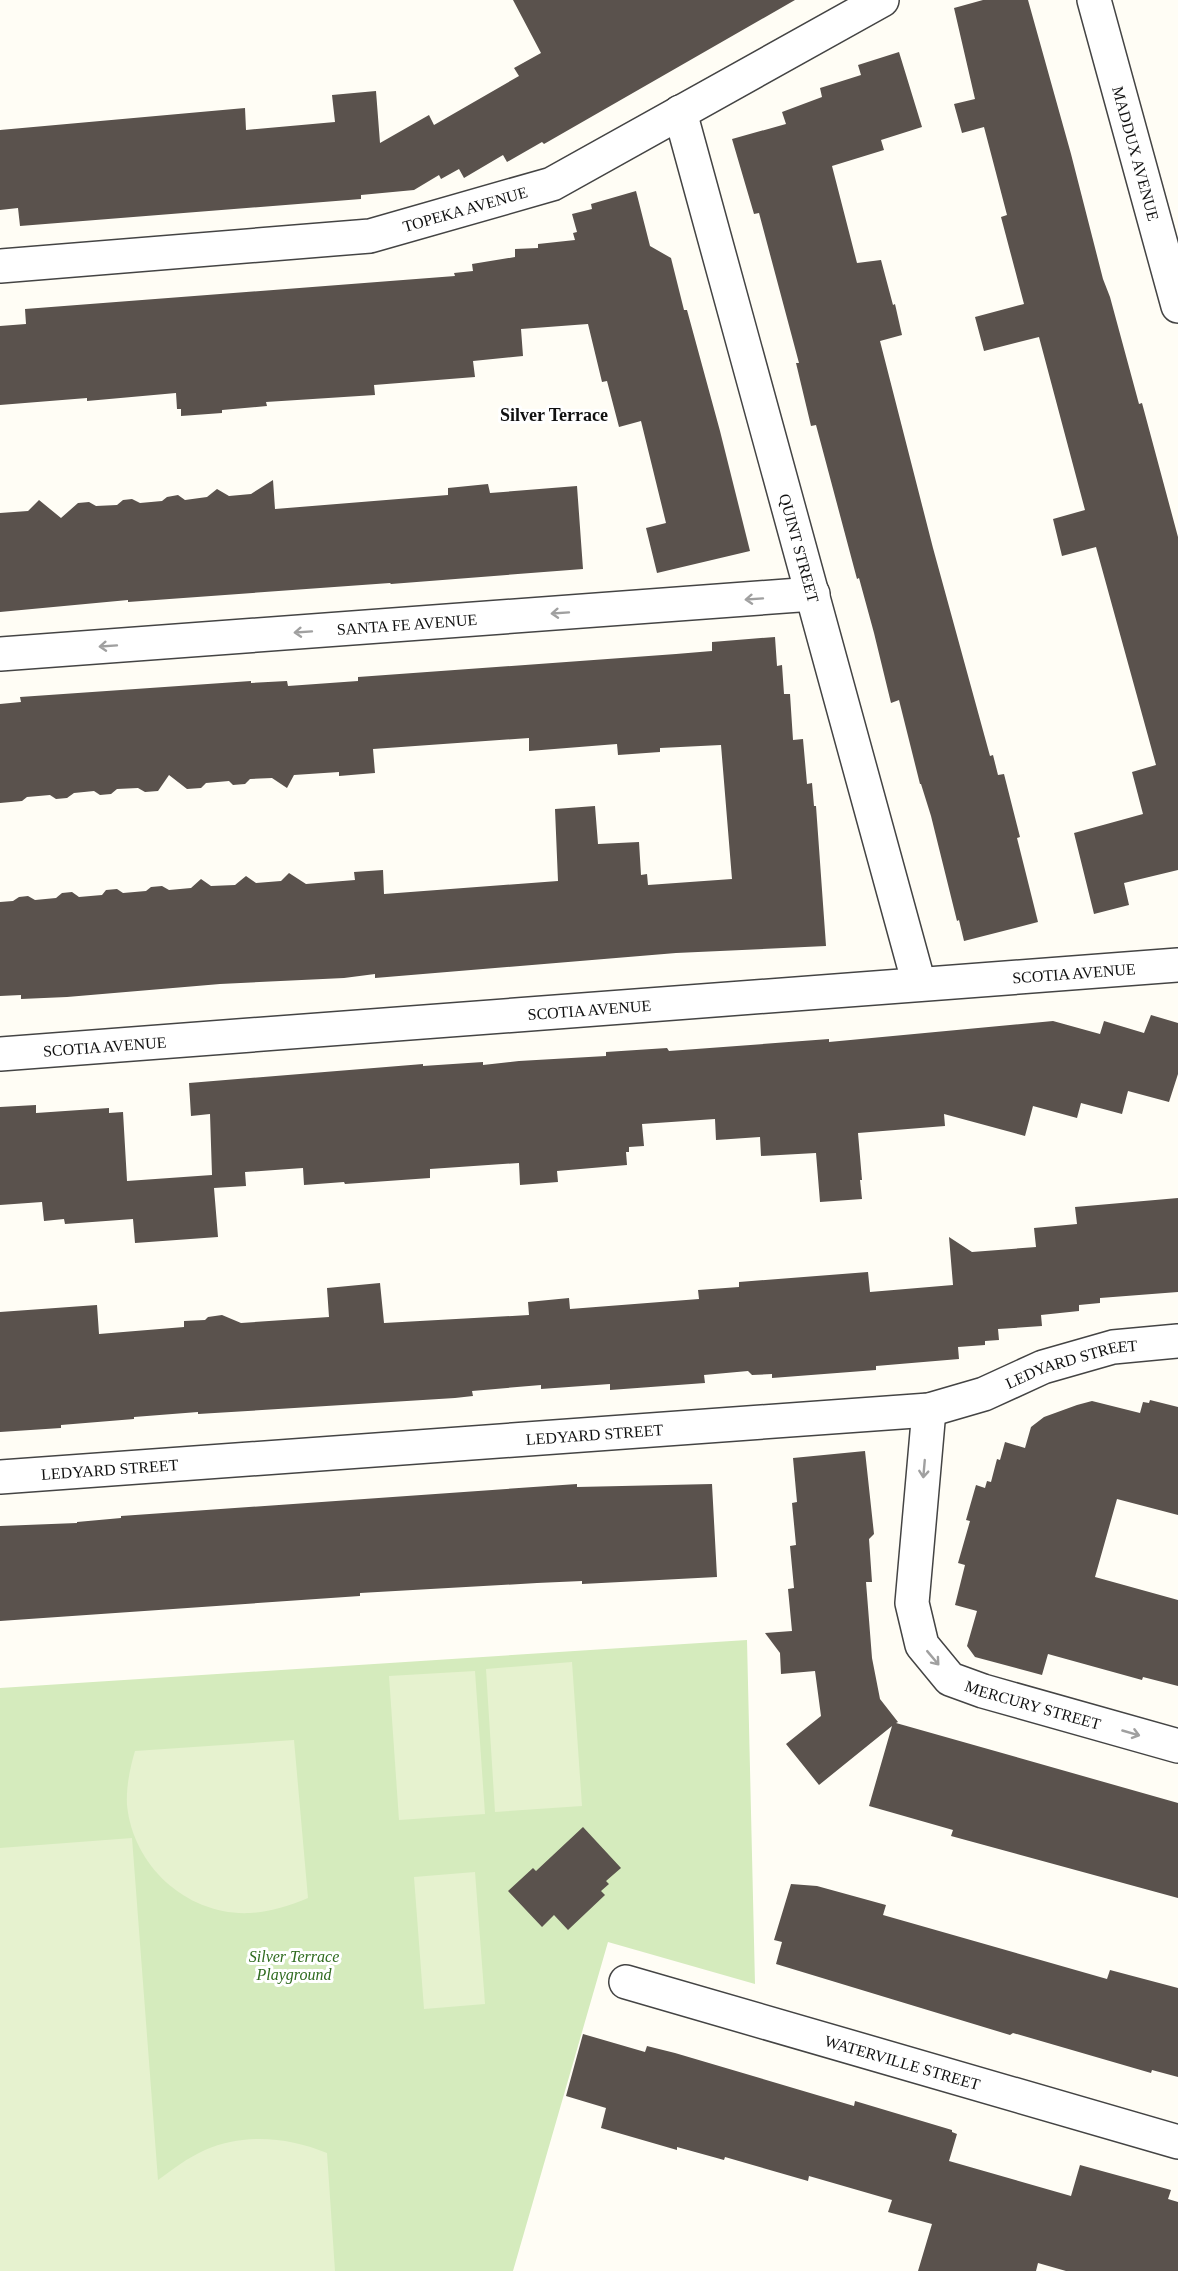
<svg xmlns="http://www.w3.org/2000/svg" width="1178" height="2271" font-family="Georgia,serif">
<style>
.green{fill:#d5ebbd}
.pitch{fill:#e6f2cf}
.building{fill:#5a524d}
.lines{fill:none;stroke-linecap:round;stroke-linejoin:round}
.minor-casing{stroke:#444;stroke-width:36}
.minor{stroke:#fff;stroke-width:33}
.oneway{stroke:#a0a0a0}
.labels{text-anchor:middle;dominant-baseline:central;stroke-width:6;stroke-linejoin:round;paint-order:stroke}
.street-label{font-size:16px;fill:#111;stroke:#fff}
.park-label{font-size:16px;font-style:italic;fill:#2f6b1f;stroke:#fff}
.neighbourhood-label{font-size:18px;font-weight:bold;fill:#111;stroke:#fff}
</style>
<rect width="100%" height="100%" fill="#fffdf5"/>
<polygon class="green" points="747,1640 755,1984 608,1942 513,2271 0,2271 0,1688"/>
<g class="pitch">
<polygon points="572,1662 582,1806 495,1812 486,1669"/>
<polygon points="475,1671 485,1814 399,1820 389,1676"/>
<path d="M 294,1740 L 308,1898 C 289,1906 270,1912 250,1913 C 188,1916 133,1867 127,1805 C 126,1787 130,1768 135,1751 Z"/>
<path d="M 132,1838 L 158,2180 C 172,2170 187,2158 205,2150 C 244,2133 288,2137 327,2153 L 335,2271 L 0,2271 L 0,1848 Z"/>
<polygon points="475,1872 485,2004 424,2009 414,1877"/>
</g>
<g class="building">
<polygon points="513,0 795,0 544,144 542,142 507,162 503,155 464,178 459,169 441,179 439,175 414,190 361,195 361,199 20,226 18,208 0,210 0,130 245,108 246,130 335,122 332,95 376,91 380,143 429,115 434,125 519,76 514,68 541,53"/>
<polygon points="983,0 1028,0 1071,154 1103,279 1110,297 1139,404 1142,403 1178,537 1178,870 1124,883 1129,905 1094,914 1074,833 1143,814 1132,772 1156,765 1096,547 1062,556 1053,519 1085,510 1039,337 984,351 975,317 1024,304 1001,217 1007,215 984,127 962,133 954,104 975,99 954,8"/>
<polygon points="899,52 922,127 881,140 884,150 832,166 857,263 881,260 893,305 895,304 902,335 880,341 933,548 990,756 993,755 998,775 1004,774 1020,837 1017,838 1038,922 964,941 959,920 957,921 931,816 921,784 920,784 899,700 891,703 874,633 859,578 857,579 816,425 811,426 796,363 799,363 759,213 754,214 732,139 786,124 782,112 822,97 820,88 861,75 858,65"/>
<polygon points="636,191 650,246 671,258 684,310 687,310 720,431 750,551 657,573 646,528 666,523 641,421 619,427 607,381 602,382 588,324 521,329 523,356 473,361 475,377 374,385 375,395 266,402 267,406 222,410 222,413 181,416 181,409 177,409 176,393 87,401 87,398 0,405 0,326 26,324 25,309 455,276 454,273 473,271 472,264 515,257 515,249 538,248 538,244 575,240 573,233 577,232 572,214 592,209 591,204"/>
<polygon points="273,480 275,509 448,495 448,488 488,484 490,493 577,486 583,569 391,584 390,583 128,602 128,600 0,612 0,513 28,511 39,500 61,518 78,503 89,502 96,506 117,505 123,500 132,499 140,503 162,501 167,497 178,495 185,500 207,497 217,489 229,496 251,494"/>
<polygon points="775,637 777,666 782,665 784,694 790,694 793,740 803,739 807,784 812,783 814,806 816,806 826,946 676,953 375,978 375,974 344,978 220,984 67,997 21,999 21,995 0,996 0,902 13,901 19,897 28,896 35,900 56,898 62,893 72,892 79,897 102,895 106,890 117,889 123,893 146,891 151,887 162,886 169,890 191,888 201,879 211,886 235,885 246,876 256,883 281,881 289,873 306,884 355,880 354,872 383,870 384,894 558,881 555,809 595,806 598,844 639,842 641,875 647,874 648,885 732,879 721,745 660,748 660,752 618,755 617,744 529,751 529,738 373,749 375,773 339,776 339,772 294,775 287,788 272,778 250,779 245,784 233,785 229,781 206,783 201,788 187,789 169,775 158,791 145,792 138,788 117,789 111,794 100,795 94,791 74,793 67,798 56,799 50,795 27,797 22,801 0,803 0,704 21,702 20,697 251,681 251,683 287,681 288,686 358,681 358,677 676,654 712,651 712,642"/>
<polygon points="1151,1015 1178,1023 1178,1074 1169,1102 1128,1091 1122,1114 1081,1103 1077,1118 1033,1106 1025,1136 944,1114 945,1126 858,1133 862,1180 860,1180 862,1199 820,1202 816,1153 761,1156 760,1137 716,1140 715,1119 642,1124 644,1146 629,1147 629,1152 626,1152 627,1165 557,1171 558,1182 520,1185 519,1163 430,1169 430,1178 345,1184 344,1182 304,1185 303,1168 245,1172 246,1186 214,1188 218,1237 135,1243 133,1219 65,1224 64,1219 44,1221 42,1202 0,1205 0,1107 36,1105 36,1113 109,1108 109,1113 123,1112 127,1181 212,1175 210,1114 191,1116 189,1083 423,1064 423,1066 483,1062 483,1065 519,1061 606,1056 606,1052 667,1048 669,1051 829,1039 829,1042 1053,1021 1100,1034 1104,1021 1144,1033"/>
<polygon points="1178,1198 1178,1292 1100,1298 1100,1303 1079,1305 1079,1311 1041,1315 1042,1326 998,1329 999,1340 985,1341 985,1345 958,1347 959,1359 876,1366 876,1370 772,1378 772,1374 752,1375 748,1371 704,1375 705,1383 610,1390 610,1384 541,1389 541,1385 472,1391 473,1396 455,1398 198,1414 198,1412 134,1417 134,1419 61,1425 61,1428 0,1432 0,1312 97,1305 99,1334 184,1327 184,1321 205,1320 208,1317 222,1315 241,1323 329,1317 327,1288 380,1283 384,1323 529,1315 528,1302 569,1298 570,1309 699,1299 698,1290 739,1287 739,1282 868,1272 870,1292 953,1285 949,1237 972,1252 1036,1247 1034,1228 1077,1224 1075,1207"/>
<polygon points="1150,1400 1178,1407 1178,1515 1117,1499 1095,1577 1178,1600 1178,1686 1143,1677 1142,1680 1048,1654 1042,1675 975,1657 967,1646 977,1611 955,1605 965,1565 958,1563 970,1521 966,1520 976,1485 985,1488 987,1481 991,1482 997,1459 1000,1460 1005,1442 1025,1448 1031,1427 1044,1417 1077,1405 1092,1401 1140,1413 1143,1402 1149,1403"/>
<polygon points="865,1451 874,1534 869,1539 872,1582 866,1582 872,1658 880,1699 898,1722 896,1723 1178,1803 1178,1898 951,1836 953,1830 869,1806 892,1726 819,1785 786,1744 821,1716 815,1671 781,1674 780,1653 765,1633 792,1631 788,1589 794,1588 790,1546 796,1545 792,1503 797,1502 793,1458"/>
<polygon points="577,1484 577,1487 712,1484 717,1577 582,1584 582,1581 537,1583 360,1593 360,1596 0,1621 0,1526 77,1523 77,1522 121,1518 121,1516"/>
<polygon points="583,1827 621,1868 606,1881 609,1884 601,1891 605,1895 568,1930 554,1915 542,1927 508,1891 533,1868 536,1871"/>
<polygon points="791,1884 817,1886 886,1905 883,1915 1107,1979 1110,1970 1178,1988 1178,2077 1152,2070 1151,2073 1013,2033 1010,2035 776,1964 782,1942 774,1940"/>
<polygon points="583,2034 645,2052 647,2046 675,2053 854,2106 855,2101 952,2130 952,2132 957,2134 949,2161 1071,2196 1080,2165 1171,2190 1168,2199 1178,2202 1178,2271 1066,2271 1038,2263 1036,2271 918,2271 932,2224 888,2212 892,2200 809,2176 808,2181 725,2157 724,2160 677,2147 677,2150 601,2128 606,2108 566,2096"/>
</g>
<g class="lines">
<defs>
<g id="minor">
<path id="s1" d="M 1094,0 L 1178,306"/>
<path id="s2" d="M 680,112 L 919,984"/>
<path id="s3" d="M 0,266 L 370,236 L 552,184 L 882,0"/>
<path id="s4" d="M 0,654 L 813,594"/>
<path id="s5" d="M 0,1054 L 1178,965"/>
<path id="s6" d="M 929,1410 L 912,1603 L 922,1645 L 950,1679 L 983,1691 L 1178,1746"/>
<path id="s7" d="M 0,1477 L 929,1410 L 984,1394 L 1043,1367 L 1113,1347 L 1178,1341"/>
<path id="s8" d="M 626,1982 L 1178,2142"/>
</g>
</defs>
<use href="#minor" class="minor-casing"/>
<use href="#minor" class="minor"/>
</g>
<defs><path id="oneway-shaft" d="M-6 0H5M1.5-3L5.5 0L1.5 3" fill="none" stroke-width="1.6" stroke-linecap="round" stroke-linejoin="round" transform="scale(1.5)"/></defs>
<g class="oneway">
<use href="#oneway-shaft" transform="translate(754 599) rotate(176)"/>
<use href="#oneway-shaft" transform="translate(560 613) rotate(176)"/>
<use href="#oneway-shaft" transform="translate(303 632) rotate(176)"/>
<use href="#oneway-shaft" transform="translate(108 646) rotate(176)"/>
<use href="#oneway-shaft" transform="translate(924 1469) rotate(95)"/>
<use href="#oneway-shaft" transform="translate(933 1658) rotate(50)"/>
<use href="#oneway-shaft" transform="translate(1131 1733) rotate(16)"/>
</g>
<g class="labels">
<g class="street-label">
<text stroke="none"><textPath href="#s1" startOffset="159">MADDUX AVENUE</textPath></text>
<text stroke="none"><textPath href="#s3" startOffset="470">TOPEKA AVENUE</textPath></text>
<text stroke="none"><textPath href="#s2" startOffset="452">QUINT STREET</textPath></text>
<text stroke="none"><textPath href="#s4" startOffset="408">SANTA FE AVENUE</textPath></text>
<text stroke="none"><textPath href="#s5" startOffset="1077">SCOTIA AVENUE</textPath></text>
<text stroke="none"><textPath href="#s5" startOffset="591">SCOTIA AVENUE</textPath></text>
<text stroke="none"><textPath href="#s5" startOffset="105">SCOTIA AVENUE</textPath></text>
<text stroke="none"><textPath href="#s7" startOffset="1082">LEDYARD STREET</textPath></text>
<text stroke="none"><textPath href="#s7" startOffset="596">LEDYARD STREET</textPath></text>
<text stroke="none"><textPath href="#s7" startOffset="110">LEDYARD STREET</textPath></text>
<text stroke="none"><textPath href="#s6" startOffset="368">MERCURY STREET</textPath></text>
<text stroke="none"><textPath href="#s8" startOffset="288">WATERVILLE STREET</textPath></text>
</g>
<g class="park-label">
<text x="294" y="1956">Silver Terrace<tspan x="294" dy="18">Playground</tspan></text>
</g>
<g class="neighbourhood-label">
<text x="554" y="415">Silver Terrace</text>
</g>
</g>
</svg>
